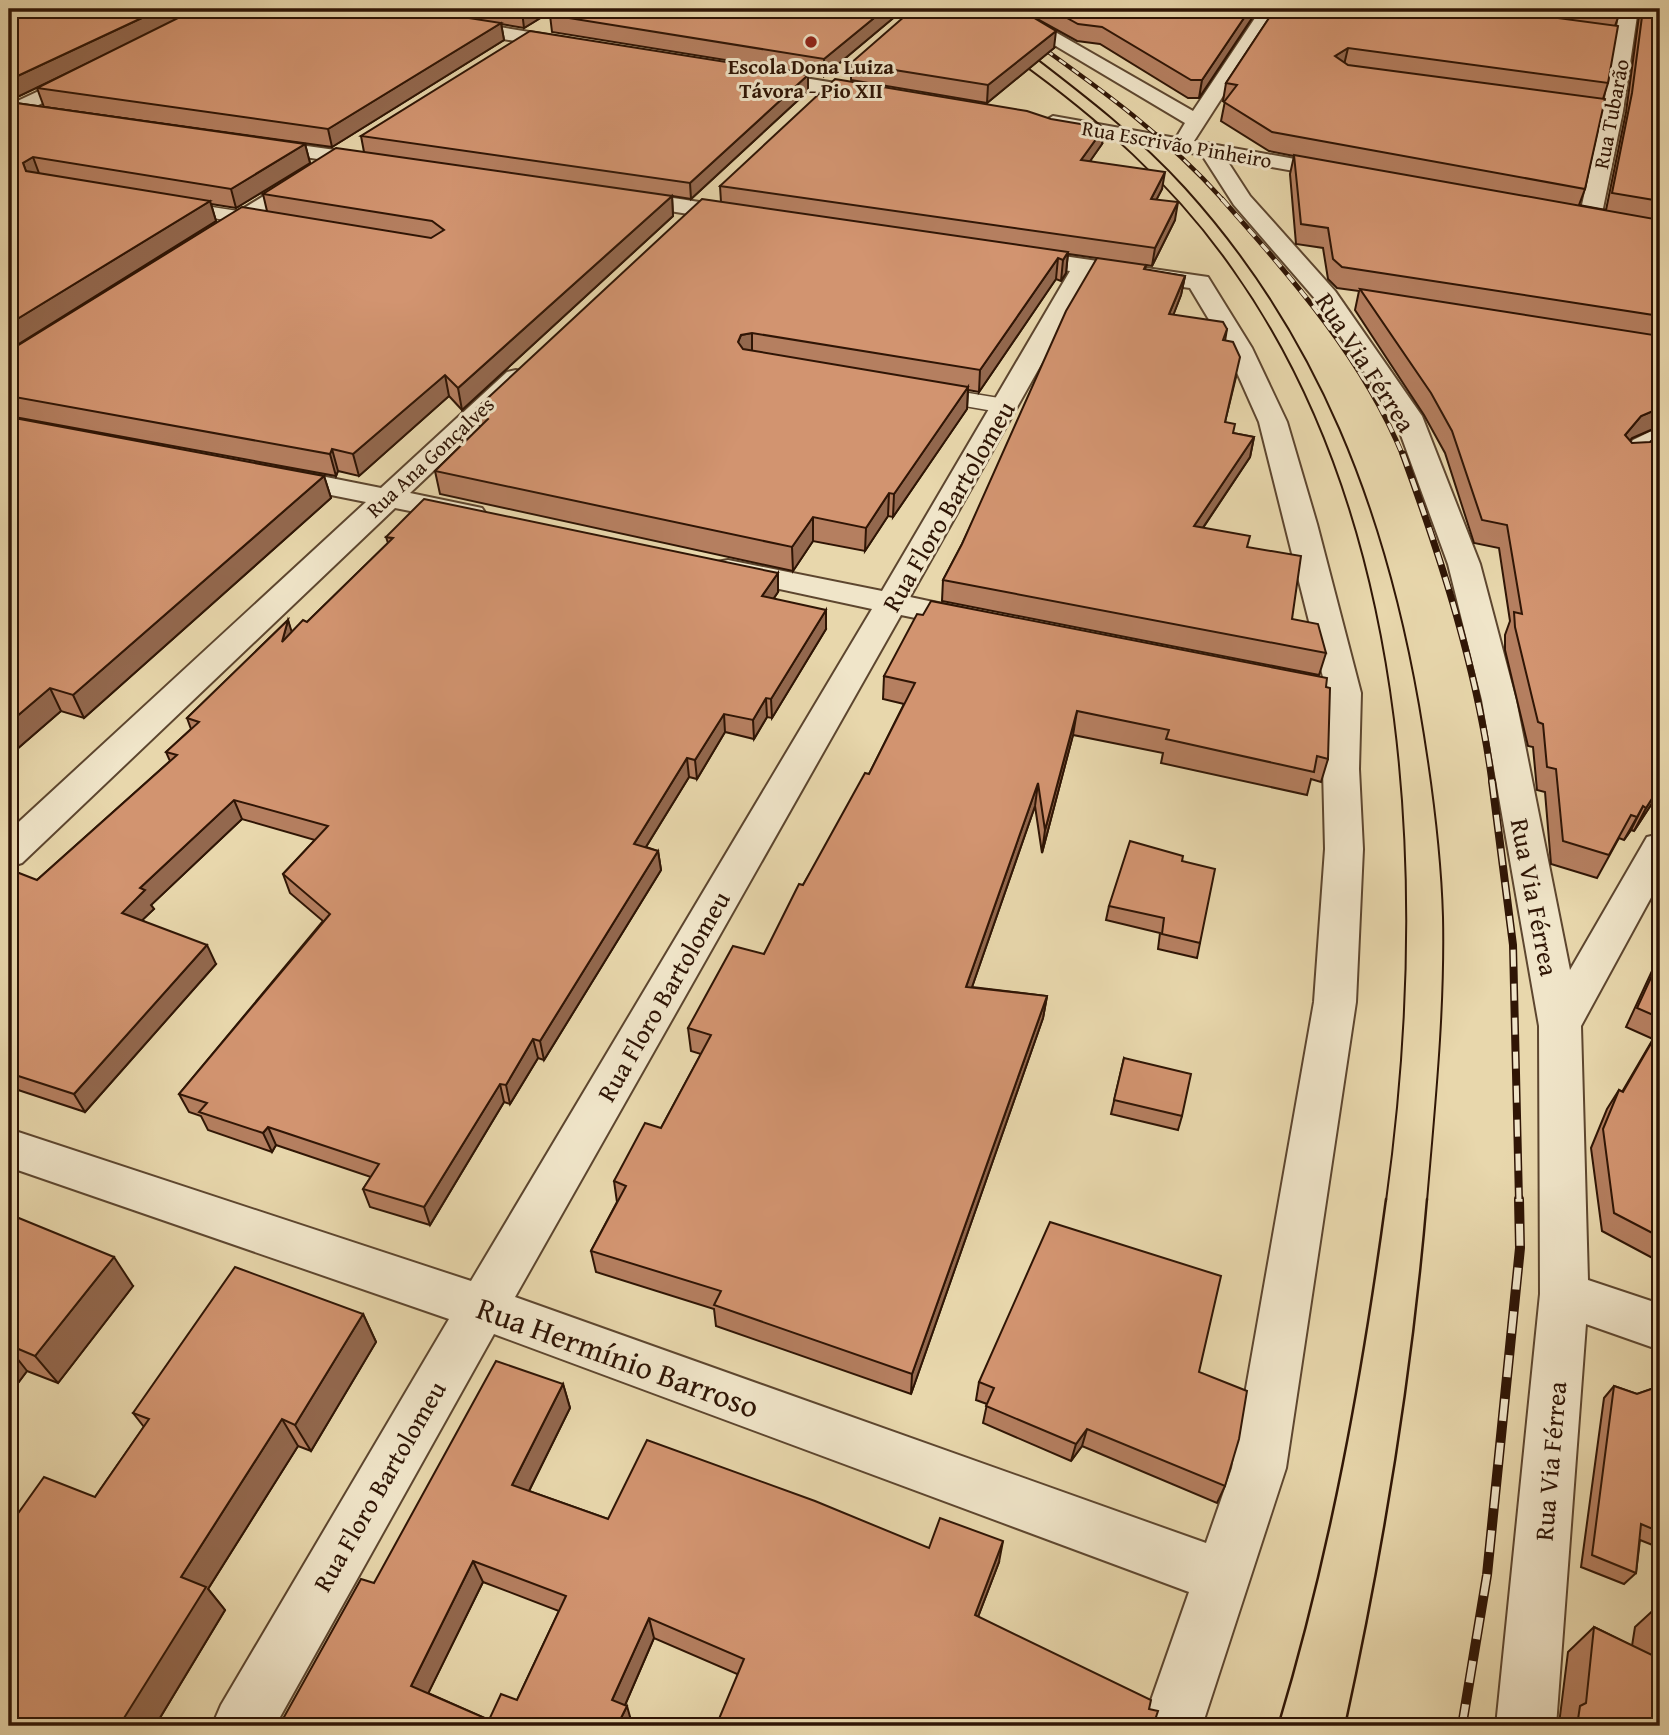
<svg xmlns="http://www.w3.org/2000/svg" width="1669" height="1735" font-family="'Gentium Book Plus',serif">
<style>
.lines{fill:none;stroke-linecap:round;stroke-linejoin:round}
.lane-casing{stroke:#5d462f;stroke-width:3}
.street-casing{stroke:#5d462f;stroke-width:4}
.lane{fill:#f0e5c9;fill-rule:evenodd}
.street{fill:#f0e5c9;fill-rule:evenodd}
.tram-far1{stroke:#2f1505;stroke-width:2}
.tram{stroke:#2f1505;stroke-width:2.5}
.rail-far4-casing{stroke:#2f1505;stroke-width:4.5}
.rail-far3-casing{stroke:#2f1505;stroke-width:5}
.rail-far2-casing{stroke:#2f1505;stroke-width:7}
.rail-far1-casing{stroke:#2f1505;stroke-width:8}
.rail-casing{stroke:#2f1505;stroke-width:10}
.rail-far4{stroke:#f0e5c9;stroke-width:2.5;stroke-dasharray:8;stroke-linecap:butt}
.rail-far3{stroke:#f0e5c9;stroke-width:3.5;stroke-dasharray:10;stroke-linecap:butt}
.rail-far2{stroke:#f0e5c9;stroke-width:4.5;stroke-dasharray:13;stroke-linecap:butt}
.rail-far1{stroke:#f0e5c9;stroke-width:5;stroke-dasharray:17;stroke-linecap:butt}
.rail{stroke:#f0e5c9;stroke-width:7;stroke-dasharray:22;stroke-linecap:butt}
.wall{fill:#b57f60;stroke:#2f1505;stroke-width:2;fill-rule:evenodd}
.shaded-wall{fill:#93684e;stroke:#2f1505;stroke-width:2}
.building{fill:#d29470;stroke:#2f1505;stroke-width:2;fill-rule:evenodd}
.poi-dot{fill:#8f2418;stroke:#f0e5c9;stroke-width:2.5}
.labels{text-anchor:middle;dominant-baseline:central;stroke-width:6;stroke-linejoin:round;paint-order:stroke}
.far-poi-label{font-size:21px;font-weight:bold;fill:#2f1505;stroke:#f0e5c9}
.far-street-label{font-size:21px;fill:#2f1505;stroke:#f0e5c9}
.street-label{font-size:26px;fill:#2f1505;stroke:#f0e5c9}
.near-street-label{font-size:32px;fill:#2f1505;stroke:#f0e5c9}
</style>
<rect width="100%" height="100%" fill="#e8d7ac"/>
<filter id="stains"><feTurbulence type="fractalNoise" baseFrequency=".00286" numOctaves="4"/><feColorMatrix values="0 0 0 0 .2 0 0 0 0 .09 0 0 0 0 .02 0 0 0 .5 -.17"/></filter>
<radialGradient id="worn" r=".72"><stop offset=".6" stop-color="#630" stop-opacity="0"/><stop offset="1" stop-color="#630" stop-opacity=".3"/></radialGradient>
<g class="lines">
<defs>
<g id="lane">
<polygon points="173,201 270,216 279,222 270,228 167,210 164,206 167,202"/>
<polygon points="926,386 1005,399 1016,406 1005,413 918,398 915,393"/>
<polygon points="1660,427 1660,443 1649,450 1639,462 1623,462 1619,457 1633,440"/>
</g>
<g id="street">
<polygon points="351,9 390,9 572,39 581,45 572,51 360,14"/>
<polygon points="994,9 1015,9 1193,111 1261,9 1279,9 1194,141 1345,168 1356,174 1345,180 1226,159 1250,196 1335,291 1422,416 1480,564 1516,700 1570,970 1647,837 1660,834 1660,881 1581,1026 1588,1280 1660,1304 1660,1350 1586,1324 1556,1726 1496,1726 1540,1294 1539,1026 1482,700 1448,564 1394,416 1317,301 1234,205 1202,155 1053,128 1043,122 1053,116 1176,138 1185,123"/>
<polygon points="1620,9 1638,9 1623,111 1601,218 1590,225 1579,218 1602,116 1553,109 1543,103 1553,97 1604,104"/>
<polygon points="88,68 98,74 95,78 9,119 9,105"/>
<polygon points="755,70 879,90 889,96 879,102 748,80 745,76 748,72"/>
<polygon points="257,139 378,156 389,162 378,168 250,149 247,145"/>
<polygon points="309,168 320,174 317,179 217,242 201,242 197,237"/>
<polygon points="621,190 745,209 756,216 745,223 613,202 610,197"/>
<path d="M 1015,249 L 1208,277 L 1252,348 L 1287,422 L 1317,524 L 1361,693 L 1359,769 L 1363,849 L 1356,1002 L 1286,1468 L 1202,1726 L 1142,1726 L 1189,1592 L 494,1334 L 275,1726 L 212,1726 L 221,1705 L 449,1319 L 9,1167 L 9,1129 L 471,1281 L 872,609 L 728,578 L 717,576 L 712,569 L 717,562 L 728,560 L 882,591 L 1070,271 L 1007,261 L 1003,256 L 1007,251 ZM 1092,274 L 1190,288 L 1226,348 L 1259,422 L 1327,693 L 1323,769 L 1325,849 L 1314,1002 L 1232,1468 L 1206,1543 L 515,1297 L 901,615 L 978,631 L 989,628 L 994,621 L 989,614 L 910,597 Z"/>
<polygon points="516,370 525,372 529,378 525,384 410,493 482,508 486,514 482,520 471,523 395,508 22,863 9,867 9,831 366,502 266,482 262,476 266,470 276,467 381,488 507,372"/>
</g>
</defs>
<use href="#lane" class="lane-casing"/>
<use href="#street" class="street-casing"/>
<use href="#lane" class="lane"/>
<use href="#street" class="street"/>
<g class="tram-far1">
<path d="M 1024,49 C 1080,92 1137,135 1185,188 C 1319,336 1385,511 1419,705 C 1431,775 1441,846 1443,917 C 1445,1011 1435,1107 1427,1201"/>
<path d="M 1014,58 C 1098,118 1174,185 1233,270 C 1416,528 1428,898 1386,1201"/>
</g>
<g class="tram">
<path d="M 1278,1726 C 1330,1554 1362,1377 1386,1199"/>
<path d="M 1345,1726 C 1383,1552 1412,1377 1427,1199"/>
</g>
<defs>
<path id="rail-far4" d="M 1033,41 C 1102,90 1167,137 1223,200"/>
<path id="rail-far3" d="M 1222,199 C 1291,277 1363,358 1403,456"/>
<path id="rail-far2" d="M 1403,454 C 1442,561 1477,669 1492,782"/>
<polyline id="rail-far1" points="1492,781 1513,945 1519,1201"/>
<polyline id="rail" points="1462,1726 1487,1575 1520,1248 1519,1199"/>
</defs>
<use href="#rail-far4" class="rail-far4-casing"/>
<use href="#rail-far3" class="rail-far3-casing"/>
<use href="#rail-far2" class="rail-far2-casing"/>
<use href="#rail-far1" class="rail-far1-casing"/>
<use href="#rail" class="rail-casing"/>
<use href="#rail-far4" class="rail-far4"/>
<use href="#rail-far3" class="rail-far3"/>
<use href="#rail-far2" class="rail-far2"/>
<use href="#rail-far1" class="rail-far1"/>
<use href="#rail" class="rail"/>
</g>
<g class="wall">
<polygon points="9,9 555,9 524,28 501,24 504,40 332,147 44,107 37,88 76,69 9,101"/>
<polygon points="904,9 824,76 552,32 550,15"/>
<polygon points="1019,9 1258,9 1199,98 1188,98 1100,44 1077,41"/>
<polygon points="1275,9 1621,9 1615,26 1608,83 1603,99 1585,189 1579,205 1606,210 1626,112 1640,9 1660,9 1660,426 1632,438 1630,440 1660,791 1634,831 1631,830 1624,840 1619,838 1597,878 1551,864 1545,792 1537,790 1533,747 1528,746 1505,650 1505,635 1510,621 1499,548 1474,543 1445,453 1424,415 1355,310 1359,291 1337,288 1328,279 1323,248 1296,244 1290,174 1294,156 1269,151 1221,121 1225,101 1223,101 1226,83"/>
<polygon points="1054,48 987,103 851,80 851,63"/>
<polygon points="808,75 808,91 691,199 672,196 673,216 462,410 449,396 359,476 338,471 336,476 9,416 9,351 267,211 263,194 364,152 361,136"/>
<polygon points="9,102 305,144 310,163 236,208 211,204 216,221 9,350"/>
<polygon points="1102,144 1090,161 1162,189 1156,200 1175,220 1152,266 1146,265 1145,270 1185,276 1181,295 1173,315 1227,329 1225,341 1236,377 1225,422 1233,433 1254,437 1250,457 1203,528 1247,547 1292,619 1326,653 1319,675 942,601 943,580 962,544 1097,258 1068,254 1066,273 1061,281 1056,279 979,392 968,390 967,409 893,517 888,516 865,551 813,541 793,571 440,494 435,471 480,427 477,408 721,202 720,186"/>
<polygon points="9,417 324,476 331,498 84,718 61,711 9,756"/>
<polygon points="386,537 778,592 774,598 826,629 772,718 767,717 754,739 725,732 697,779 689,777 646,847 658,851 661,870 544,1060 538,1058 510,1104 504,1102 430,1225 370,1207 363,1189 371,1177 276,1145 272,1152 208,1130 201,1116 189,1112 179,1094 323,921 290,893 283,874 315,840 242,819 151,905 154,909 142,920 216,964 85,1112 9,1087 9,883 37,880 170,761 166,752 191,729 187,718 288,620 291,632 307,622 388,543"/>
<polygon points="884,676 1326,687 1328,759 1321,782 1311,779 1307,795 1161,763 1163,753 1073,735 1042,853 1035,806 972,987 1047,996 1043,1018 911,1394 716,1326 714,1309 596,1272 591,1251 617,1202 614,1181 661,1128 701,1054 691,1051 688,1028 764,954 803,885 869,774 904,704 883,699"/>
<polygon points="1182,861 1200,943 1197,958 1158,949 1160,933 1106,920 1109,906"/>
<polygon points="1660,956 1660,1262 1602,1231 1591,1148 1607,1109 1619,1090 1622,1092 1653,1039 1626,1027 1652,971"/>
<polygon points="1124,1058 1182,1116 1178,1130 1111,1114"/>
<polygon points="9,1214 133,1286 58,1383 27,1371 9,1395"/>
<polygon points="363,1314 376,1342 311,1451 298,1446 208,1589 225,1610 155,1726 9,1726 95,1497 144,1427 133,1413"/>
<polygon points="1199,1372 1225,1486 1217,1503 1082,1446 1071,1461 983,1423 987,1404 976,1400 979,1382"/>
<path d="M 563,1384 L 570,1408 L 529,1491 L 608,1519 L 929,1548 L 999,1562 L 978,1617 L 737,1674 L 654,1638 L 625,1705 L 632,1724 L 279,1726 L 374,1583 ZM 483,1582 L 559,1611 L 517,1700 L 489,1720 L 428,1693 Z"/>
<polygon points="1614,1386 1637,1394 1660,1386 1660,1548 1640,1540 1636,1573 1624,1584 1581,1567 1604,1398"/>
<polygon points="1660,1604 1660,1726 1556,1726 1559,1724 1568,1652 1594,1627 1632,1646 1635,1627"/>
</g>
<g class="shaded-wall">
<polygon points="161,9 201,9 9,101 9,80"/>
<polygon points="526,9 555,9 524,28 522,11"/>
<polygon points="885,9 904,9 824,76 824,59"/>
<polygon points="1250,9 1258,9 1199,98 1202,80"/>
<polygon points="501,23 504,40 332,147 328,129"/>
<polygon points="1056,31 1054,48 987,103 988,85"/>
<polygon points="1348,48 1344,65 1335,56"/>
<polygon points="808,75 808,91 691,199 690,183"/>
<polygon points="1104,128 1102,144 1079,177 1081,160"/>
<polygon points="305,144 310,163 236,208 231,189"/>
<polygon points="33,157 40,176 30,182 23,163"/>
<polygon points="1165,172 1162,189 1148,216 1151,199"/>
<polygon points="672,196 673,216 462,410 458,388"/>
<polygon points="210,201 216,221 9,350 9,324"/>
<polygon points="1178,202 1175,220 1152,266 1155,248"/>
<polygon points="1068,252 1066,273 1061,281 1063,260"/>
<polygon points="1058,258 1056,279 979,392 980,370"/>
<polygon points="1185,276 1181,295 1166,334 1169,314"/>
<polygon points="752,333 752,354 739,364 738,342 741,335"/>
<polygon points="445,375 449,396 359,476 353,454"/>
<polygon points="968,387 967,409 893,517 894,494"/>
<polygon points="1660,408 1660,426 1632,438 1616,457 1625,435 1641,416"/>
<polygon points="1254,437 1250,457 1190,547 1194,526"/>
<polygon points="332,449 338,471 336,476 330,454"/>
<polygon points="324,476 331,498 84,718 73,695"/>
<polygon points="889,493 888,516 865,551 866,528"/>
<polygon points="813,517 813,541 793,571 792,547"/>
<polygon points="778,573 778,592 763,614 762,596"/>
<polygon points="826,610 826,629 772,718 771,699"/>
<polygon points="288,620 294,639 282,642"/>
<polygon points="50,688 61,711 9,756 9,723"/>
<polygon points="766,698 767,717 754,739 753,720"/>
<polygon points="1077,711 1073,735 1042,853 1045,830"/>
<polygon points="724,714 725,732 697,779 695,760"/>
<polygon points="687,758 689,777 636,863 634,844"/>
<polygon points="1038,783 1035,806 964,1010 966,987"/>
<polygon points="1660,786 1660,791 1634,831 1646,808"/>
<polygon points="234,800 242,819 151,905 154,909 131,931 122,913 140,888"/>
<polygon points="1643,806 1631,830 1624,840 1637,817"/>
<polygon points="658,851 661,870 544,1060 540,1041"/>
<polygon points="207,945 216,964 85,1112 74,1094"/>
<polygon points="1047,996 1043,1018 911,1394 912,1374"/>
<polygon points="533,1039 538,1058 510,1104 506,1085"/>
<polygon points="500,1084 504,1102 430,1225 424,1207"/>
<polygon points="268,1127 276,1145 272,1152 263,1133"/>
<polygon points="114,1257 133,1286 58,1383 35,1356"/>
<polygon points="363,1314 376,1342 311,1451 295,1425"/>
<polygon points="9,1348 27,1371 9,1395"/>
<polygon points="563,1384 570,1408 521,1507 512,1485"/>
<polygon points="282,1419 298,1446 208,1589 225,1610 155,1726 119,1726 181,1577"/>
<polygon points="1087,1429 1082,1446 1071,1461 1076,1444"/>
<polygon points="1003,1541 999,1562 971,1635 975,1615"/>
<polygon points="473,1561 483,1582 423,1704 411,1686"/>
<polygon points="649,1618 654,1638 619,1719 612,1700"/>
<polygon points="627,1706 632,1724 631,1726 617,1726"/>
</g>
<g class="building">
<polygon points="9,9 161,9 9,80"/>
<polygon points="196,9 411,9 501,23 328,129 37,88"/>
<polygon points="506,9 526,9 522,11"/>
<polygon points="560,9 885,9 824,59 550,15"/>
<polygon points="913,9 1019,9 1056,31 988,85 851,63"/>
<polygon points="1051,9 1250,9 1202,80 1191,80 1102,27 1078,24"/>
<polygon points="1275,9 1491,9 1618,26 1608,83 1348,48 1335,56 1348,65 1605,99 1585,189 1272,132 1224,102 1237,85 1226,83"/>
<polygon points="1643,9 1660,9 1660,201 1612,193 1632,93"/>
<polygon points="530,31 808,75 690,183 361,136"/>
<polygon points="835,79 1027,111 1051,119 1104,128 1081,160 1165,172 1151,199 1178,202 1155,248 720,186"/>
<polygon points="9,102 305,144 231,189 33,157 23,163 26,171 210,201 9,324"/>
<polygon points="336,148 672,196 458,388 445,375 353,454 332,449 330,454 9,396 9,351 242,207 431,238 444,230 432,221 263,194"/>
<polygon points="1294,155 1660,220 1660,316 1342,267 1333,259 1328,228 1301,224"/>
<polygon points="702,199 1068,252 1063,260 1058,258 980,370 752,333 741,335 738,342 743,349 968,387 894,494 889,493 866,528 813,517 792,547 435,471 488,419 477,408"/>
<polygon points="1097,258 1146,265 1144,269 1185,276 1169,314 1223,322 1227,329 1223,340 1233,342 1240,357 1225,422 1235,424 1233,433 1254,437 1194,526 1250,536 1247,547 1301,556 1292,619 1318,624 1326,653 943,580 962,544 1066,311"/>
<polygon points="1360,289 1660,336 1660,408 1641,416 1625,435 1632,443 1650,442 1660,433 1660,786 1646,808 1643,806 1637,817 1631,815 1609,855 1563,841 1556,769 1547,767 1543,724 1538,722 1515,627 1514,612 1522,614 1507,525 1482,520 1452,431 1431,393"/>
<polygon points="9,417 324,476 73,695 50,688 9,723"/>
<polygon points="424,499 778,573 762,596 826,610 771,699 766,698 753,720 724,714 695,760 687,758 634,844 658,851 540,1041 533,1039 506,1085 500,1084 424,1207 363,1189 379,1164 268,1127 263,1133 199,1112 207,1103 179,1094 330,914 283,874 328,826 234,800 140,888 145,890 122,913 207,945 74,1094 9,1073 9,883 19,873 37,880 177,755 166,752 199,722 187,718 288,620 282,642 303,620 307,622 393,538 386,537"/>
<polygon points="931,601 1327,678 1326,687 1330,688 1328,759 1317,756 1314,772 1166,739 1169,730 1077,711 1045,830 1038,783 966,987 1047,996 912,1374 714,1305 721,1291 591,1251 626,1186 614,1181 645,1123 661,1128 711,1035 688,1028 733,946 764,954 799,884 803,885 865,773 869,774 915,683 884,676 917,614 923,615"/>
<polygon points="1130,841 1183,856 1182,861 1215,869 1200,943 1162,934 1164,918 1109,906"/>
<polygon points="1660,958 1660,1018 1637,1008"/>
<polygon points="1660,1028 1660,1237 1614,1213 1603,1129 1619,1090 1623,1092"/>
<polygon points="1124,1058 1191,1074 1182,1116 1114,1100"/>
<polygon points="9,1214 114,1257 35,1356 9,1345"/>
<polygon points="1050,1222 1221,1276 1199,1372 1247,1391 1239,1439 1225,1486 1087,1429 1076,1444 986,1406 994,1388 979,1382"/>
<polygon points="235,1267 363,1314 295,1425 282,1419 181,1577 206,1587 119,1726 9,1726 9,1526 44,1477 95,1497 149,1419 133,1413"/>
<path d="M 496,1361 L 563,1384 L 512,1485 L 608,1519 L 647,1440 L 815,1501 L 929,1548 L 940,1518 L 1003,1541 L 975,1615 L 1151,1700 L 1149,1709 L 1158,1711 L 1153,1726 L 716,1726 L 744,1659 L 649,1618 L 612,1700 L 627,1706 L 617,1726 L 279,1726 L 361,1579 L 374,1583 ZM 473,1561 L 566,1596 L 517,1700 L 501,1694 L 489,1720 L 411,1686 Z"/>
<polygon points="1614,1386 1637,1394 1660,1386 1660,1532 1641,1524 1636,1573 1592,1555"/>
<polygon points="1594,1627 1658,1658 1660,1632 1660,1726 1577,1726 1580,1706 1586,1703"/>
</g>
<circle class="poi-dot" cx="811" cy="42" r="7"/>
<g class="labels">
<g class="far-poi-label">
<text x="811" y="66">Escola Dona Luiza<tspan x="811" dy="24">Távora - Pio XII</tspan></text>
</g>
<g class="far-street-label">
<text transform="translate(1611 114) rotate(-79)">Rua Tubarão</text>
<text transform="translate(1177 144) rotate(10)">Rua Escrivão Pinheiro</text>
<text transform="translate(430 457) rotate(-43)">Rua Ana Gonçalves</text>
</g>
<g class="street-label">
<text transform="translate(1366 362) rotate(57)">Rua Via Férrea</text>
<text transform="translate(948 506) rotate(-60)">Rua Floro Bartolomeu</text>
<text transform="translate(1535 897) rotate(79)">Rua Via Férrea</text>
<text transform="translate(663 996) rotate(-60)">Rua Floro Bartolomeu</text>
<text transform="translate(1550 1461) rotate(-85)">Rua Via Férrea</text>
<text transform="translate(379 1486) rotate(-60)">Rua Floro Bartolomeu</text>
</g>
<g class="near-street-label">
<text transform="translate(618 1357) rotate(20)">Rua Hermínio Barroso</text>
</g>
</g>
<rect width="1669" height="1735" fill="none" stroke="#e8d7ac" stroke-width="35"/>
<rect x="10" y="10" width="1648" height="1714" fill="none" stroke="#2f1505" stroke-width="3.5"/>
<rect x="18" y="18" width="1634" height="1700" fill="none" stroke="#2f1505" stroke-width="2"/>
<rect width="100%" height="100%" filter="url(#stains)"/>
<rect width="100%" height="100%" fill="url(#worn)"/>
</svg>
